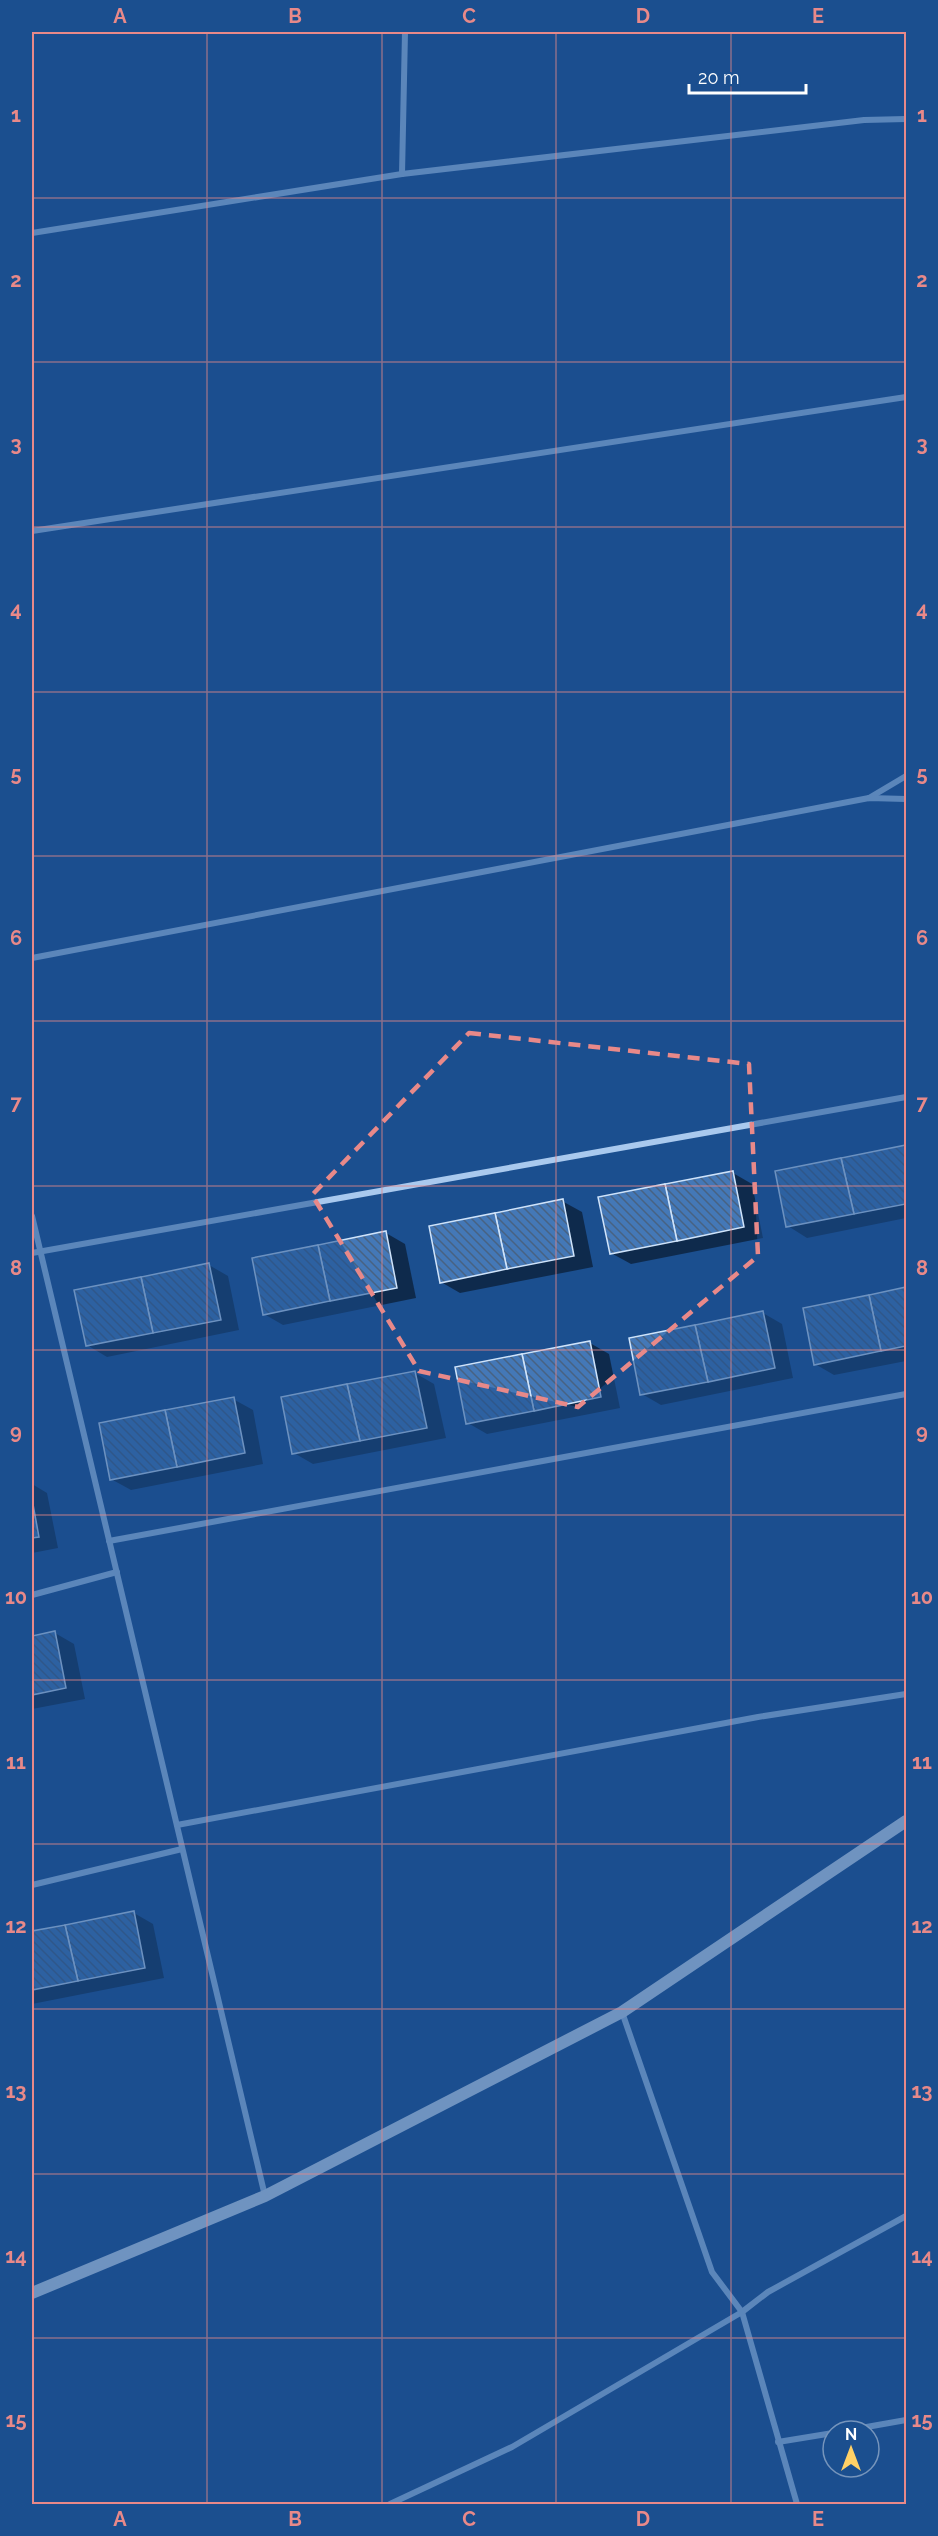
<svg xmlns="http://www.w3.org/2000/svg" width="938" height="2536" font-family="Raleway,sans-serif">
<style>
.shadow{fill:#0007}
.building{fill:url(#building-back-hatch);stroke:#cfe3fa;stroke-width:1.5}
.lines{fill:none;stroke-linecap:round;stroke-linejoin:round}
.street{stroke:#a9c9ee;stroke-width:6}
.secondary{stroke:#d6e6fa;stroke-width:12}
.marked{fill:none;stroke:#e88989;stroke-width:4.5;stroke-dasharray:12 8;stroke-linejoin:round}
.grid{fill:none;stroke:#e88989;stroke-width:1.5;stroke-opacity:0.55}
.neatline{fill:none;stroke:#e88989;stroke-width:2}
.grid-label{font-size:20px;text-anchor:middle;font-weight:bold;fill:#e88989}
</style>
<defs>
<pattern id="building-back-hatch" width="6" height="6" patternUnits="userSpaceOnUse" patternTransform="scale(1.5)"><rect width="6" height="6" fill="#4478b7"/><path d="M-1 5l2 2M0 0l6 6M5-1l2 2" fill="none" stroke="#486282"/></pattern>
</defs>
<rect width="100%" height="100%" fill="#1b4f8f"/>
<g class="shadow">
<polygon points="906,1147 906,1218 807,1238 788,1226 777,1172"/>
<polygon points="733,1173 752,1184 763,1238 631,1264 611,1253"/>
<polygon points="562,1201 582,1212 593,1267 460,1293 441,1282"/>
<polygon points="386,1233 405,1244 416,1298 283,1325 264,1314"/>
<polygon points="209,1265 228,1276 239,1330 107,1357 87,1345"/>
<polygon points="906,1289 906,1361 834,1375 815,1364 804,1309"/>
<polygon points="763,1313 782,1324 793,1378 661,1405 642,1394"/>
<polygon points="590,1343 609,1354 620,1408 487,1434 468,1423"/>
<polygon points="415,1373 434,1384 446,1438 313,1464 294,1453"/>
<polygon points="233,1399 253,1410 263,1464 131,1490 111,1479"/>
<polygon points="32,1484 47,1493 58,1548 32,1553"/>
<polygon points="55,1633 74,1644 85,1699 32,1709 32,1637"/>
<polygon points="134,1913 153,1924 164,1978 32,2004 32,1933"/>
</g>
<g class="building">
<polygon points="906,1145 906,1204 854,1214 841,1158"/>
<polygon points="841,1158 854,1214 786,1227 775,1171"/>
<polygon points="733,1171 744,1227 677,1241 665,1184"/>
<polygon points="665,1184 677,1241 610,1254 598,1197"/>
<polygon points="563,1199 574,1256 507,1269 495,1213"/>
<polygon points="495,1213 507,1269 440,1283 429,1226"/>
<polygon points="386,1231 397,1288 330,1301 318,1245"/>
<polygon points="318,1245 330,1301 263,1315 252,1258"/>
<polygon points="209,1263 221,1320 153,1333 141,1277"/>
<polygon points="141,1277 153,1333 86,1346 74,1290"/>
<polygon points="906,1287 906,1346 881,1351 869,1295"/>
<polygon points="869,1295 881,1351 814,1365 803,1308"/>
<polygon points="763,1311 775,1368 708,1382 695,1325"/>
<polygon points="695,1325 708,1382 640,1395 629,1338"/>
<polygon points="590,1341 601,1397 534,1411 522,1354"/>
<polygon points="522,1354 534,1411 466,1424 455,1367"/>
<polygon points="415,1371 427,1428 360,1441 347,1384"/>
<polygon points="347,1384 360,1441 292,1454 281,1397"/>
<polygon points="234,1397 245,1453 177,1467 165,1410"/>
<polygon points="165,1410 177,1467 110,1480 99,1423"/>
<polygon points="32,1499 39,1537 32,1538"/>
<polygon points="55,1631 66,1688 32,1695 32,1636"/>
<polygon points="134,1911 145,1968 78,1981 65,1925"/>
<polygon points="65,1925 78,1981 32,1990 32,1931"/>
</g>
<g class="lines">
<g class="street">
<polyline points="402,174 405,32"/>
<polyline points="32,233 402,174 864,120 906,119"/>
<polyline points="32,531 906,397"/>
<polyline points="869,798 906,776"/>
<polyline points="32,958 869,798 906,799"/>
<polyline points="32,1216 265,2196"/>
<polyline points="32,1253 906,1097"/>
<polyline points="109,1541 906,1394"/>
<polyline points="32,1595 117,1572"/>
<polyline points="177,1825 758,1717 906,1694"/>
<polyline points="32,1885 182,1849"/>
<polyline points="622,2012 712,2272 742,2312 797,2504"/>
<polyline points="844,2431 906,2420"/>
<polyline points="778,2442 833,2433"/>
<polyline points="390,2504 512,2447 742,2312 768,2292 906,2216"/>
</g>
<polyline class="secondary" points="32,2293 265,2196 622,2012 906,1821"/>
</g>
<path d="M0 0H938V2536H0ZM 469,1033 L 749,1064 L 758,1256 L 578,1407 L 419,1371 L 312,1195 Z" fill="#1b4f8f" fill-opacity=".55" fill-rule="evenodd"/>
<path class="marked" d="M 469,1033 L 749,1064 L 758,1256 L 578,1407 L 419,1371 L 312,1195 Z"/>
<path class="grid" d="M 207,32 L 207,2504M 382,32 L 382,2504M 556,32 L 556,2504M 731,32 L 731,2504M 32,198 L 906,198M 32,362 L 906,362M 32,527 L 906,527M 32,692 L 906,692M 32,856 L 906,856M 32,1021 L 906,1021M 32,1186 L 906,1186M 32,1350 L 906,1350M 32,1515 L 906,1515M 32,1680 L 906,1680M 32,1844 L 906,1844M 32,2009 L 906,2009M 32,2174 L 906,2174M 32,2338 L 906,2338"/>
<rect width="938" height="2536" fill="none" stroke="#1b4f8f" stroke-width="66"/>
<g transform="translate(851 2449)"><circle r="28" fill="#1b4f8f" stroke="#7695bc" stroke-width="1.5"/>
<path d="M0-4.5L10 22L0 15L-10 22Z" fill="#ffd166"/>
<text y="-9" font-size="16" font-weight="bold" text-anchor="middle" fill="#ffffff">N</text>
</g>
<path d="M689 84v9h117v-9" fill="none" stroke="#ffffff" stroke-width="3"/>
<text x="698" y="84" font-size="18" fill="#ffffff" stroke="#1b4f8f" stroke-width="4.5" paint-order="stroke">20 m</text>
<rect x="33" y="33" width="872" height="2470" class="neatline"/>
<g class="grid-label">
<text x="120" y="23">A</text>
<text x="295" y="23">B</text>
<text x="469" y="23">C</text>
<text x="643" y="23">D</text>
<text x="818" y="23">E</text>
<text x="16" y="122">1</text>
<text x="922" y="122">1</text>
<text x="16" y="287">2</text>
<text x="922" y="287">2</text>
<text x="16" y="451">3</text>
<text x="922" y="451">3</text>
<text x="16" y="616">4</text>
<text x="922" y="616">4</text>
<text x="16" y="781">5</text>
<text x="922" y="781">5</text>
<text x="16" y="945">6</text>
<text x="922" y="945">6</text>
<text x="16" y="1110">7</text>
<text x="922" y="1110">7</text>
<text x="16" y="1275">8</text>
<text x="922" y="1275">8</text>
<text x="16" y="1439">9</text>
<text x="922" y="1439">9</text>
<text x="16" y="1604">10</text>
<text x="922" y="1604">10</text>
<text x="16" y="1769">11</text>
<text x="922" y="1769">11</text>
<text x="16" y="1933">12</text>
<text x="922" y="1933">12</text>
<text x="16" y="2098">13</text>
<text x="922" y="2098">13</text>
<text x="16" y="2263">14</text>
<text x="922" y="2263">14</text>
<text x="16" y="2427">15</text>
<text x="922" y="2427">15</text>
<text x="120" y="2526">A</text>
<text x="295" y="2526">B</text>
<text x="469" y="2526">C</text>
<text x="643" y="2526">D</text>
<text x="818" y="2526">E</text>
</g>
</svg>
